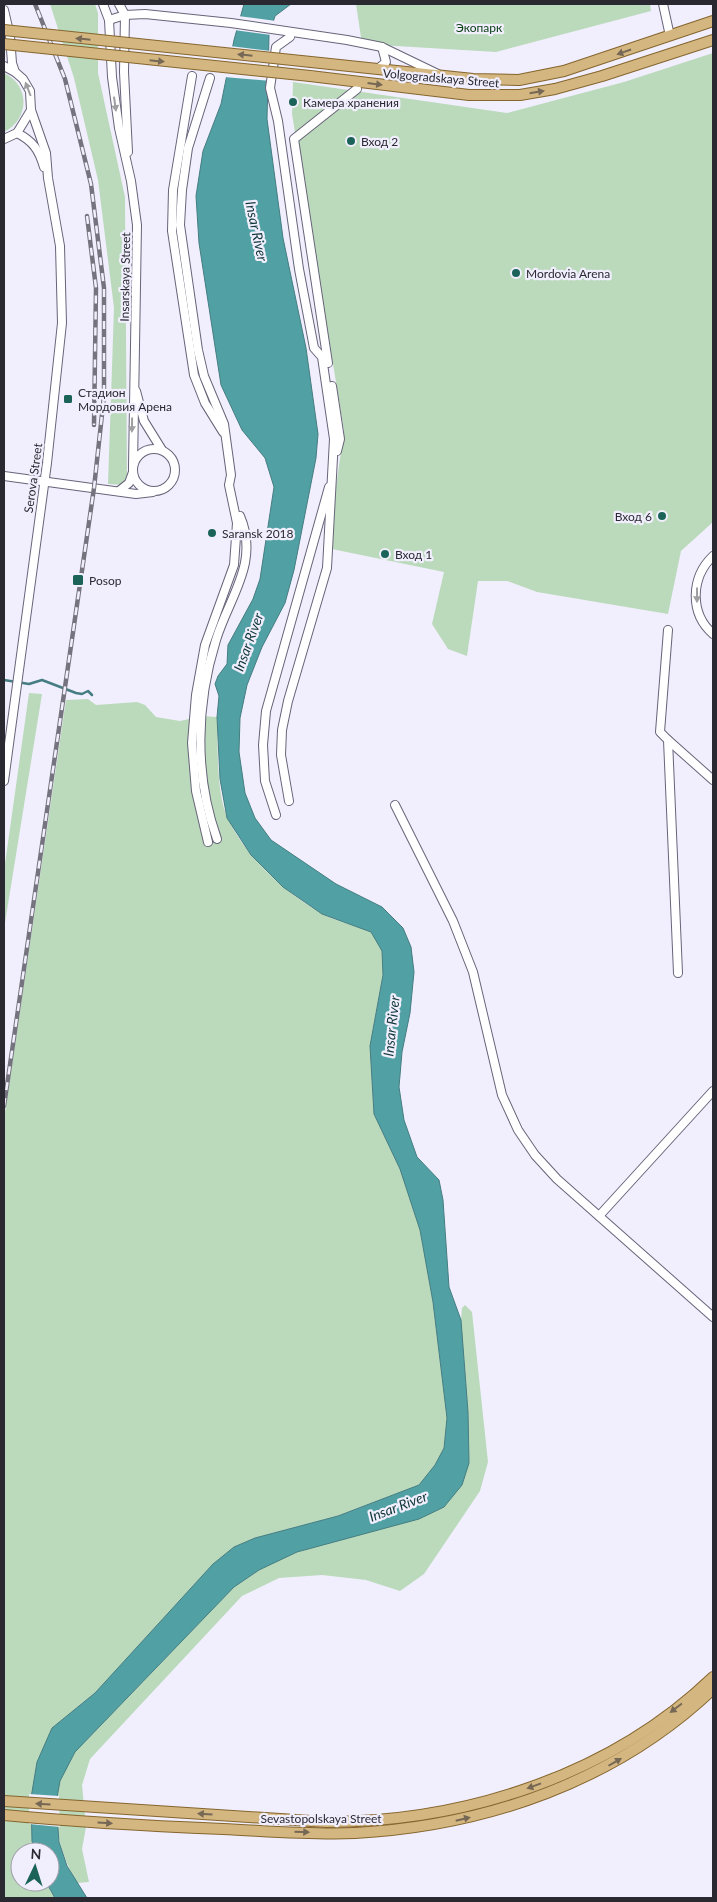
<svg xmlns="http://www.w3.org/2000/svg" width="717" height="1902" font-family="Lato,sans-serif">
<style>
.green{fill:#bbdabc}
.water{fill:#51a1a4;stroke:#457d82}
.pier{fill:#f1effd}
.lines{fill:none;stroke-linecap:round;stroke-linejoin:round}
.stream{stroke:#457d82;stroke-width:2.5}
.minor-casing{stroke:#676479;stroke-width:10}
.major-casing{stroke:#85652d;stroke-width:12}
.minor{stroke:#fff;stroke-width:8}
.major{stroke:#d3b680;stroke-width:10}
.rail-casing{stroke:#75747e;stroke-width:4.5}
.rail{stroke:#f1effd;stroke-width:2.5;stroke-dasharray:8;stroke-linecap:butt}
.major-bridge-casing{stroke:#85652d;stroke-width:12;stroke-linecap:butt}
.major-bridge{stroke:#d3b680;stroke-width:10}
.oneway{fill:#766855}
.oneway2{fill:#9f9fa2}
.poi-dot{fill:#1b6358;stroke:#f1effd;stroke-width:2}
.labels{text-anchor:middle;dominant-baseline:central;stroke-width:4.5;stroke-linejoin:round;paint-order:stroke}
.park-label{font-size:12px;fill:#0c4017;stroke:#f1effd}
.street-label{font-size:12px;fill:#2a2931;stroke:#f1effd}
.poi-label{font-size:12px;fill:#2a2931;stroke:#f1effd;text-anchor:start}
.water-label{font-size:14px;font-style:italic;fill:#0f3638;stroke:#f1effd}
</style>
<rect width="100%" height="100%" fill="#f1effd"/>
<g class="green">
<polygon points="50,4 95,4 98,13 98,73 125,197 127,477 124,485 108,484 114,308 98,180 74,78"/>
<polygon points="356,4 650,4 651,11 496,52 362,44"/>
<polygon points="713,53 713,522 681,551 668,614 537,592 507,581 478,581 467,656 448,649 432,624 444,572 327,548 344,431 292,114 293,82 507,113 624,82"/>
<path d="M 4,73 C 30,85 30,119 4,132 Z"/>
<polygon points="29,693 42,694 4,929 4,871"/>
<path d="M 88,699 L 96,705 L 137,702 L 145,705 L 156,717 L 180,721 L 202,716 L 217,717 C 218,745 216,795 228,819 C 247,858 284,892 321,913 C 336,922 355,924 371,932 L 382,951 L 383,974 L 370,1046 L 374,1114 L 400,1169 L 420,1230 L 433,1302 L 447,1418 L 444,1448 L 435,1465 L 419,1485 L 338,1516 L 255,1538 L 234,1547 L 213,1564 L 95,1693 L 52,1728 L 32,1841 L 35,1852 L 20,1852 L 20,1882 L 45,1882 L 55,1898 L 4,1898 L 4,1119 L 66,700 Z"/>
<path d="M 465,1305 L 472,1312 L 488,1462 L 480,1491 L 424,1574 L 400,1591 L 366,1580 L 322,1575 L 279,1578 L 242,1596 L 90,1759 L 82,1785 L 86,1827 L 82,1849 L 89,1882 L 77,1883 C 61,1856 47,1810 60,1779 C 64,1770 70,1761 75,1752 L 234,1587 C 253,1573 274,1560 297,1552 C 346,1535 397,1529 444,1507 L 462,1308 Z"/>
</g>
<polygon class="water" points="244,4 291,4 275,16 269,35 267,119 283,238 306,348 318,434 316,458 294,570 285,603 262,647 247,685 240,718 239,752 245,793 255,818 271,840 336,884 382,907 403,928 411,947 414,972 410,1013 402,1052 399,1087 404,1120 417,1157 439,1180 443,1200 449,1287 461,1320 468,1412 469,1463 462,1485 444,1507 419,1519 297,1552 259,1570 234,1587 75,1752 60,1781 56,1803 59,1842 67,1866 87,1898 55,1898 46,1882 50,1882 50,1852 35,1852 32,1841 31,1798 37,1762 52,1728 95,1693 213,1564 234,1547 255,1538 338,1516 419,1485 435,1465 444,1448 447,1418 433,1302 420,1230 400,1169 374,1114 370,1046 383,975 382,951 371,932 322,914 283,887 251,855 227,818 220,779 217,717 219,696 215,684 218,676 227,664 228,645 253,599 260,579 274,487 265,458 242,430 221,385 199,243 196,196 203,151 221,104 234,40"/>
<g class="pier">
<polygon points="238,16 276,21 271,35 234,30"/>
<polygon points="230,46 271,51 271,81 224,77"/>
<polygon points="29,1794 59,1796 60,1827 29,1824"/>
</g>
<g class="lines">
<polyline class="stream" points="4,680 29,684 42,680 76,693 82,694 88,691 92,695"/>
<defs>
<g id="minor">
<polyline points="103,4 109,20 112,77 119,128 131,181 137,225 133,467"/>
<polyline points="119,4 125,15 124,72 128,152"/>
<polyline points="663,4 670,36"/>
<polyline points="4,10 10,36 12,63 15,72 23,79 30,91 31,110 46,153 48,178 60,246 62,323 47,463 4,781"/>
<polyline points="109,20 125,15 145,14 231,23 347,40 382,47 438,74"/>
<polyline points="4,66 15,72"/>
<polyline points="379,68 386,62 382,47"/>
<polyline points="192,76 173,190 172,231 194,375 205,403 223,432"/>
<path d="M 17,133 C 33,141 39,150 44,167"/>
<polyline points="4,139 17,133 31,110"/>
<polyline points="328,363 294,139 357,89"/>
<polyline points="332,386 340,439 337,451"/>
<polyline points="136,391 144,421 162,450"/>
<circle cx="154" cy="470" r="21"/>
<polyline points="4,476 136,494 153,492"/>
<polyline points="119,491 129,483 133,472"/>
<path d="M 713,556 C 691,577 689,613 713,634"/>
<polyline points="668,630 660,732 668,740 678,973"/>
<polyline points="668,740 713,780"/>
<polyline points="289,801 281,755 282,730 288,701 327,568 334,439 322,357 314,348 299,269 278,121 270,88 276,47 290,37"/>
<polyline points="395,805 453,921 473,972 502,1095 518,1130 535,1155 557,1179 713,1317"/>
<polyline points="276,815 265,781 263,745 266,711 329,487"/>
<path d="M 217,839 C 194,775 196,704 216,640 C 229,597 260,563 240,516"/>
<polyline points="208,842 196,791 192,743 196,695 205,645 234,565 237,523 229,485 231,475 224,424 204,376 198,350 180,225 182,190 188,148 210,78"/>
<polyline points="599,1216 713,1091"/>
</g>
<g id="major">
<polyline points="311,62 473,79 519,80 564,71 713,21"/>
<polyline points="310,76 469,95 520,95 555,89 602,76 713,40"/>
<path d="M 4,1801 L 326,1822 C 466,1822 611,1775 713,1677"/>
<path d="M 4,1815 C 77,1822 150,1826 223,1829 C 267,1831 312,1835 355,1833 C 487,1826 616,1781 713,1689"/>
</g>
</defs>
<use href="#minor" class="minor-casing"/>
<use href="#major" class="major-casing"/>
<use href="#minor" class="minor"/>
<use href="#major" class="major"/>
<defs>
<g id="rail">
<polyline points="87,216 96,288 94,425"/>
<polyline points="4,1106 94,488 104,396 104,288 91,184 65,79 35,4"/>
</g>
</defs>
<use href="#rail" class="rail-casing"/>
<use href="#rail" class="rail"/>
<defs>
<g id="major-bridge">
<polyline points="4,30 311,62"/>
<polyline points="4,44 310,76"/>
</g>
</defs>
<use href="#major-bridge" class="major-bridge-casing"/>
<use href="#major-bridge" class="major-bridge"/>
</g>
<defs><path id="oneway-solid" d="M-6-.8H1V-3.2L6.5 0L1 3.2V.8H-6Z" transform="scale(1.25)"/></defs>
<g class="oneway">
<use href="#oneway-solid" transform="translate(83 39) rotate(-174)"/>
<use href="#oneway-solid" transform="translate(624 52) rotate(161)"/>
<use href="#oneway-solid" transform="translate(245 55) rotate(-174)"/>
<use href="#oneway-solid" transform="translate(157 61) rotate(6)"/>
<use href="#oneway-solid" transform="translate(375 84) rotate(7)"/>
<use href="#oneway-solid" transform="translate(537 92) rotate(-9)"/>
<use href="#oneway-solid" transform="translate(676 1708) rotate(143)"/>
<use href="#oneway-solid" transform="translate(615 1762) rotate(-30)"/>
<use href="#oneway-solid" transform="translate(534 1786) rotate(160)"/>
<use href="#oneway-solid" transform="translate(43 1804) rotate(-176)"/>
<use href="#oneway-solid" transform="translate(205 1814) rotate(-176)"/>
<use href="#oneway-solid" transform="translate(463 1819) rotate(-13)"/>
<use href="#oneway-solid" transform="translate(105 1823) rotate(3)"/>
<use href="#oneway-solid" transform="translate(302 1832) rotate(2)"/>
</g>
<g class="oneway2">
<use href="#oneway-solid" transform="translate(28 89) rotate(-111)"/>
<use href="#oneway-solid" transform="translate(115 104) rotate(82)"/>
<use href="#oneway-solid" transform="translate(132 425) rotate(91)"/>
<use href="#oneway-solid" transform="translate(697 595) rotate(90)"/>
</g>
<g class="poi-dot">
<circle cx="293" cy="102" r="5"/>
<circle cx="351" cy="141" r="5"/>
<circle cx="516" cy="273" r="5"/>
<rect x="63" y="394" width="10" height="10" rx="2.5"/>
<circle cx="662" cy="516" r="5"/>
<circle cx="212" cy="533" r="5"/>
<circle cx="385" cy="554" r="5"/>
<rect x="72" y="574" width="12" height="12" rx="2.5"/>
</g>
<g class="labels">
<g class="park-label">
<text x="479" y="27">Экопарк</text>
</g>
<g class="street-label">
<text transform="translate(441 78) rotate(5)">Volgogradskaya Street</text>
<text transform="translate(125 277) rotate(-89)">Insarskaya Street</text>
<text transform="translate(33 478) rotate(-82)">Serova Street</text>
<text x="321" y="1818">Sevastopolskaya Street</text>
</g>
<g class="poi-label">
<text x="303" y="102">Камера хранения</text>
<text x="361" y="141">Вход 2</text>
<text x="526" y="273">Mordovia Arena</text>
<text x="78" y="392">Стадион<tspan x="78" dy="14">Мордовия Арена</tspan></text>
<text x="652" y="516" text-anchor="end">Вход 6</text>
<text x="222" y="533">Saransk 2018</text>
<text x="395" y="554">Вход 1</text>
<text x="89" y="580">Posop</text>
</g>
<g class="water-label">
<text transform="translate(257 231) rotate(78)">Insar River</text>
<text transform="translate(248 642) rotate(-70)">Insar River</text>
<text transform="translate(391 1026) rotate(-84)">Insar River</text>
<text transform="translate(398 1506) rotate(-21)">Insar River</text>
</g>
</g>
<rect width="717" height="1902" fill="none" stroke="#2a2931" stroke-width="10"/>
<g transform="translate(35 1867) rotate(4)"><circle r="24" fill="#f1effd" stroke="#a1a0ab"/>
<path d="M0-4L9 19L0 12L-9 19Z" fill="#1b6358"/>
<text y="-8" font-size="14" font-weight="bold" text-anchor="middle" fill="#2a2931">N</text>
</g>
</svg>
